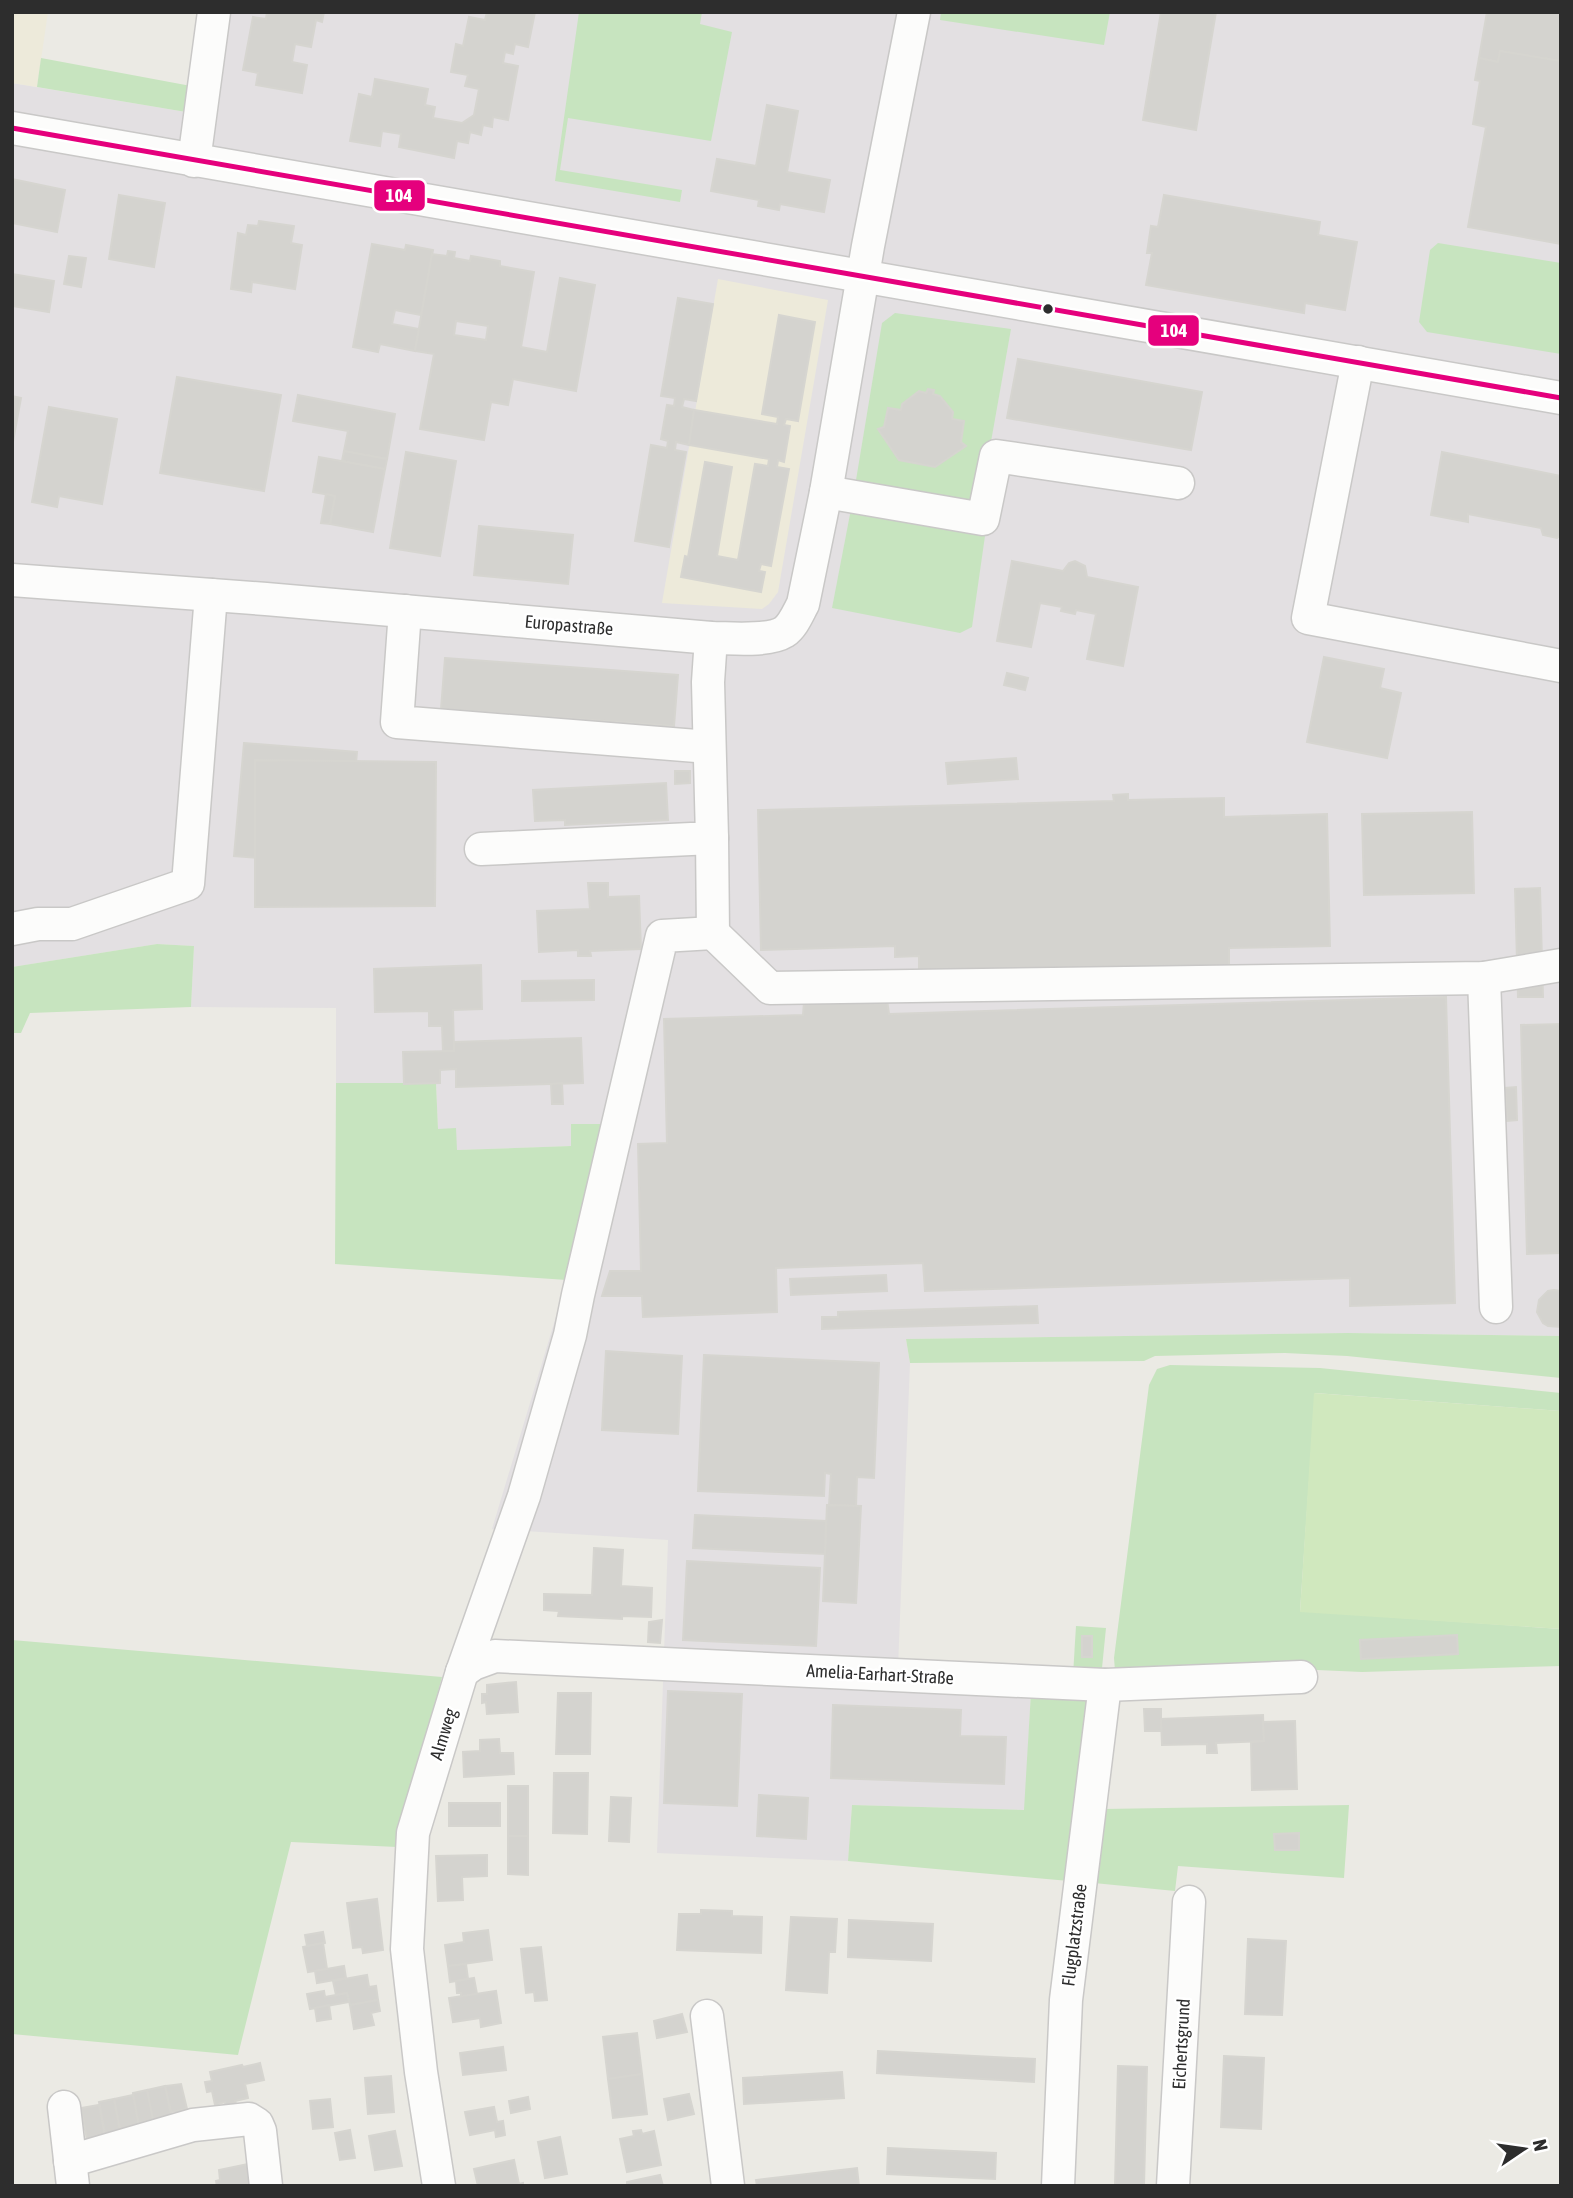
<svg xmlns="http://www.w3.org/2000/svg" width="1573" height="2198" font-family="'Asap Condensed',sans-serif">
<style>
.industrial{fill:#e3e0e2}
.education{fill:#edeada}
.green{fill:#c7e4bf}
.pitch{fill:#d0e8be}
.building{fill:#d4d3cf;stroke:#d6d5d0;stroke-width:2;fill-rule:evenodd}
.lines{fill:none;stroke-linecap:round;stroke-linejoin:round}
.minor-casing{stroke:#c9c8c7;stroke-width:35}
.minor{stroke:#fcfcfb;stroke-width:32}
.bus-1-casing{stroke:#fff;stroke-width:10}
.bus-1{stroke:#e5007d;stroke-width:5}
.bus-dot{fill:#2d2d2d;stroke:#fff;stroke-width:2.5}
.labels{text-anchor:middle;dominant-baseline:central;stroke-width:5;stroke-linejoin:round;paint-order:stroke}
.street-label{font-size:18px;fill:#2d2d2d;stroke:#fff}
.line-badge{stroke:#fff;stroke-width:2.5}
.badge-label{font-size:19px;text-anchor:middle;font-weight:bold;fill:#fff}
</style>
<rect width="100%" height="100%" fill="#ebeae4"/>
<polygon class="industrial" points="223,12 1561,12 1561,1336 1348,1333 906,1339 910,1363 898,1668 1031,1692 1025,1810 852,1805 848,1861 657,1853 668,1540 492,1529 567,1280 571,1146 457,1150 438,1129 436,1083 336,1083 336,1008 191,1007 194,946 157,944 12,967 12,83 186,112"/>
<g class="education">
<polygon points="12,12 48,12 37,87 12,83"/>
<polygon points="718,279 828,300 778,592 769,604 762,609 662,603"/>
</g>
<g class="green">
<polygon points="579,12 702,12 700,24 732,32 711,141 568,118 560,170 682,190 680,202 555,181"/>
<polygon points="941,12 1110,12 1104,45 940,20"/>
<polygon points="41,58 191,86 186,112 37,87"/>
<polygon points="1438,243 1561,263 1561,354 1427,332 1419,322 1430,250"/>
<polygon points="895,313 1011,329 981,498 962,507 855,486 882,323"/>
<polygon points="851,509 985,536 972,627 960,633 832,608"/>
<polygon points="157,944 194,946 191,1007 30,1013 21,1033 12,1033 12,967"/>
<polygon points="336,1083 436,1083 438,1129 456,1128 457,1150 571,1146 571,1124 608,1124 567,1280 335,1264"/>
<polygon points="1348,1333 1561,1336 1561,1378 1347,1356 1285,1353 1155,1356 1144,1361 910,1363 906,1339"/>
<polygon points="1170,1365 1320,1368 1561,1393 1561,1411 1315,1393 1300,1611 1561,1629 1561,1666 1362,1672 1295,1669 1115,1671 1114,1658 1149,1385 1157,1369"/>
<polygon points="1076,1626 1106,1628 1102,1668 1094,1674 1073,1675"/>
<polygon points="12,1640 442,1677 397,1847 291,1842 238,2055 12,2034"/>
<polygon points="1031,1692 1096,1695 1069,1881 848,1861 852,1805 1024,1810"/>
<polygon points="1349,1805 1344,1878 1178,1866 1175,1891 1094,1883 1104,1809"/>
</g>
<polygon class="pitch" points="1314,1393 1561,1411 1561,1629 1300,1612"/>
<g class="building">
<polygon points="267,12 324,12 322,22 316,20 311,47 295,44 292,62 307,65 302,93 256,85 258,73 243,70 253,17 266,19"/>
<polygon points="487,12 535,12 528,47 515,44 513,54 505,52 503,63 518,66 508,120 493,117 492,127 483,125 481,135 470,132 468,143 457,141 454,158 399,147 401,134 382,131 380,146 350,141 359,94 372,97 375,79 428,89 425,105 435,107 433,118 462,123 474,115 479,89 465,86 468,75 451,72 456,44 463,46 469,17 485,20"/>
<polygon points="1161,12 1216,12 1196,130 1143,120"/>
<polygon points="1487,12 1561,12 1561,61 1500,51 1498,62 1479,58"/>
<polygon points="1500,51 1561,61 1561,244 1468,227 1486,127 1473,124 1480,81 1475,80 1479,58 1498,62"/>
<polygon points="767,105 798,111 787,172 830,180 824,212 780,204 779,210 758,206 759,200 711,191 717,159 756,166"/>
<polygon points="12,179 65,190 57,232 12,223"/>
<polygon points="119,195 165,203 154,267 109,259"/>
<polygon points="1164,195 1320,222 1318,235 1357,242 1345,310 1305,303 1304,313 1146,285 1152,253 1147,253 1151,226 1158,227"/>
<polygon points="259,221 294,226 291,243 302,245 295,289 252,282 251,292 231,289 238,233 246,235 248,225 258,226"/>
<polygon points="372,244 405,250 406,245 433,250 421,315 395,310 392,324 419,329 415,351 380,344 378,352 353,347"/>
<path d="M 448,251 L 455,252 L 454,258 L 470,261 L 471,256 L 500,261 L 500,266 L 534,272 L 521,347 L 547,352 L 560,278 L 595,285 L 576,391 L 513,379 L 508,405 L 491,402 L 484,440 L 420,429 L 434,354 L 415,351 L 432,254 L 447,256 ZM 456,321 L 488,326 L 486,340 L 454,335 Z"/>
<polygon points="69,256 86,258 81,287 64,284"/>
<polygon points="12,274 54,281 49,312 12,306"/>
<polygon points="678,298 713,304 696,401 684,399 682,407 694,410 689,445 676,442 675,450 686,452 669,547 635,541 651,445 667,448 668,441 661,439 667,405 674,406 675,398 661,396"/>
<polygon points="779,315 815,322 798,421 786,419 784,425 790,426 784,462 778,460 777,467 789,469 771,566 761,564 759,571 765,572 761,592 681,577 685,556 688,557 705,462 732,467 717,556 738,560 755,464 768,466 769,459 689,445 694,410 777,424 778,417 762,414"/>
<polygon points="1018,359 1202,392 1191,450 1007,418"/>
<polygon points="177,377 281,395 264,491 160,473"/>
<polygon points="928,389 934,390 933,394 940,396 953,412 952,419 964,421 961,442 966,446 935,467 899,460 878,429 884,427 888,408 901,410 902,404 919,391 926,393"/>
<polygon points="298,395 395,414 387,459 344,451 348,431 293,421"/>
<polygon points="12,396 21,398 12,447"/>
<polygon points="49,407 117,419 102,504 59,496 57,507 32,502"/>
<polygon points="344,451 387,459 385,469 342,461"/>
<polygon points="406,452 456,461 440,556 390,548"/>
<polygon points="1442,452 1561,476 1561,535 1557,538 1543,535 1541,528 1468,514 1468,522 1431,515"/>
<polygon points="319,457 385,469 373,532 330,524 335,496 313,492"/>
<polygon points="326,494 335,496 330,524 321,523"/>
<polygon points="479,526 573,535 568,584 474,575"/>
<polygon points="1012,561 1063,571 1069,563 1075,561 1085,566 1087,577 1138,587 1123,666 1087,659 1096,614 1076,610 1075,614 1061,611 1062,607 1040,603 1031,647 997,641"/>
<polygon points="1324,657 1384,669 1380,688 1401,693 1387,758 1307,742"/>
<polygon points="445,658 678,675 674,726 441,709"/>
<polygon points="1007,673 1028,678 1025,690 1004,685"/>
<polygon points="244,743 357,752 347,865 234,856"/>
<polygon points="1016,758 1018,779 948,784 946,763"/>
<polygon points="255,760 436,762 435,906 255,907"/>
<polygon points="675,771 690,771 690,783 675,784"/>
<polygon points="666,783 668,820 565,825 565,820 535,821 533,790"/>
<polygon points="1128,794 1128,800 1224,798 1224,817 1327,814 1330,946 1229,948 1229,968 919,976 919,956 895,957 895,946 761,950 758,810 1114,801 1113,795"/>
<polygon points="1472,812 1474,893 1364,895 1362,814"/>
<polygon points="588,883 608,883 608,897 639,896 641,949 590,951 591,956 578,956 578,950 539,952 537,911 590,909"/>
<polygon points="1540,888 1543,997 1518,997 1515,889"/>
<polygon points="481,965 482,1009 453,1010 454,1051 443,1051 442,1026 429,1026 429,1011 375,1012 374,969"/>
<polygon points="594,980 594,1000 522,1001 522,981"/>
<polygon points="1446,997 1455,1303 1350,1306 1350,1278 925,1291 923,1263 776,1268 777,1312 643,1317 642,1296 602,1296 610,1271 641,1271 638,1144 667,1143 664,1019 803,1015 804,1002 887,1000 889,1014"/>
<polygon points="1561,1024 1561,1253 1527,1254 1521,1025"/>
<polygon points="581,1038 583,1083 456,1087 456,1069 440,1070 440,1083 404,1084 403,1052 454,1051 454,1042"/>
<polygon points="562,1083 563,1104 552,1104 551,1084"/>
<polygon points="1516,1087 1517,1120 1507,1121 1505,1088"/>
<polygon points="886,1275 887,1291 791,1295 790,1279"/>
<polygon points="1554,1290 1561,1291 1561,1327 1548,1326 1543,1323 1537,1312 1539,1300 1548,1291"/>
<polygon points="1037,1306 1038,1323 822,1329 822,1317 838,1317 838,1312"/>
<polygon points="606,1351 682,1356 678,1434 602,1430"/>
<polygon points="704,1355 879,1363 874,1478 857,1477 856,1506 829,1505 831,1474 825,1473 824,1496 698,1491"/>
<polygon points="827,1505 861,1506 856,1603 823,1601"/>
<polygon points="695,1515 826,1521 825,1554 693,1548"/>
<polygon points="594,1548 623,1550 621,1586 652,1588 651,1617 622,1616 622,1619 558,1616 559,1611 544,1610 544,1594 592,1595"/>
<polygon points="687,1561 820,1568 816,1646 683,1640"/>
<polygon points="662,1620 660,1643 648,1642 649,1622"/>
<polygon points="1457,1635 1458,1654 1361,1659 1360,1640"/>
<rect x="1082" y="1636" width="10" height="21"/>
<polygon points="516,1682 518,1712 487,1714 486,1702 482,1703 482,1694 487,1694 487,1685"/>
<polygon points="668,1691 742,1694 737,1806 664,1803"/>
<polygon points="558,1693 591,1693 590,1754 556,1754"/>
<polygon points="833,1705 961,1710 960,1736 1006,1737 1004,1784 831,1778"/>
<polygon points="1144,1709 1161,1709 1161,1731 1145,1731"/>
<polygon points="1263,1715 1264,1741 1216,1743 1217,1753 1207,1753 1207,1744 1162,1745 1161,1719"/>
<polygon points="1295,1721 1297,1789 1252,1790 1251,1742 1264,1741 1263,1722"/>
<polygon points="499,1739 500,1753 513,1753 514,1774 464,1777 463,1752 480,1751 480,1740"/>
<polygon points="554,1773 588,1773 587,1834 553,1833"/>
<rect x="508" y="1786" width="20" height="50"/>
<polygon points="759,1795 808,1798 806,1839 757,1836"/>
<polygon points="611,1797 631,1798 629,1842 609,1841"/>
<rect x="449" y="1803" width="51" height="23"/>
<polygon points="1299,1833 1299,1850 1275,1850 1274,1834"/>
<polygon points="508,1836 528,1836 528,1875 508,1874"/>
<polygon points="487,1855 487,1876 462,1877 463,1900 438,1901 436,1856"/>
<polygon points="377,1899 383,1950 363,1953 362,1947 353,1948 347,1903"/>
<polygon points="701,1910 732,1911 732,1916 762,1917 761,1953 677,1950 679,1914 701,1914"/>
<polygon points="791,1917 837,1919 835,1952 829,1952 827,1993 786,1990"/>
<polygon points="849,1920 933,1924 931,1961 848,1957"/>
<polygon points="488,1930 492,1960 448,1966 445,1945 464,1942 463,1933"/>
<polygon points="323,1932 325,1943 307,1946 305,1935"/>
<polygon points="1248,1939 1286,1941 1282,2015 1245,2014"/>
<polygon points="323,1943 327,1969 308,1972 303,1947"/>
<polygon points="541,1947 547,2000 535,2001 534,1992 526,1993 521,1949"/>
<polygon points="466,1964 468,1979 450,1982 448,1966"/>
<polygon points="344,1966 346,1978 317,1983 315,1971"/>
<polygon points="367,1975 369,1987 376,1986 378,2000 350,2005 347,1993 336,1995 333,1981"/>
<polygon points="474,1978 477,1994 461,1997 461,1993 457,1993 456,1981"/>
<polygon points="324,1991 325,1997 347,1993 349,2002 310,2009 307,1994"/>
<polygon points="496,1991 501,2023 481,2027 480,2018 453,2022 449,1998"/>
<polygon points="378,2000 380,2011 371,2013 374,2025 354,2029 350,2005"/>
<polygon points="329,2005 331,2019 317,2021 315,2008"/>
<polygon points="682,2014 687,2032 657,2038 654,2021"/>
<polygon points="637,2033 642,2074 608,2079 603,2037"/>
<polygon points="503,2047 506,2070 463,2075 460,2053"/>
<polygon points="878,2051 1035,2059 1034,2082 877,2073"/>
<polygon points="1224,2056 1264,2058 1261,2129 1221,2127"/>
<polygon points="260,2063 264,2080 245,2084 248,2098 235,2101 237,2106 226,2109 225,2102 215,2105 212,2091 207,2092 205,2082 212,2081 210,2072 242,2065 243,2067"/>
<polygon points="1118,2066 1147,2067 1144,2186 1115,2186"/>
<polygon points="842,2072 844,2098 744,2104 743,2078"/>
<polygon points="642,2074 647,2114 613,2118 608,2079"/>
<polygon points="391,2076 394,2112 368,2114 365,2078"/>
<polygon points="181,2084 187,2109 171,2112 165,2086"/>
<polygon points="165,2086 172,2121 153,2125 147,2090"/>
<polygon points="147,2090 153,2120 138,2123 133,2093"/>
<polygon points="689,2094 694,2114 668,2120 664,2099"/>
<polygon points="133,2095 140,2131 121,2134 114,2099"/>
<polygon points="528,2097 530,2109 511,2113 509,2101"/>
<polygon points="114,2099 120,2131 105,2134 99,2102"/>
<polygon points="330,2099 333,2127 313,2129 310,2101"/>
<polygon points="99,2105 106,2141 88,2145 81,2108"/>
<polygon points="494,2107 497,2122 503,2121 505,2135 496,2137 495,2130 470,2135 465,2112"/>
<polygon points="350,2130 355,2158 340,2160 335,2133"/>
<polygon points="641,2130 642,2134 654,2131 661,2165 627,2172 620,2139 634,2136 633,2131"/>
<polygon points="395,2131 402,2166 375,2170 369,2136"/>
<polygon points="560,2137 567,2174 545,2178 538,2142"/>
<polygon points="888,2148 996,2153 995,2179 887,2174"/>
<polygon points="514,2160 519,2184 523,2183 523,2186 478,2186 474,2169"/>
<polygon points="253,2163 259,2186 217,2186 216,2181 220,2180 219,2170"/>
<polygon points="857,2168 859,2186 757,2186 756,2180"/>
<polygon points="660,2175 663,2186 627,2186 627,2182"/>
</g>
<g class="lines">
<defs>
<g id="minor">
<polyline points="12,128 1561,398"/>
<polyline points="194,161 214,12"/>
<polyline points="1358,362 1308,618 1561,666"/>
<polyline points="826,492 983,519 996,456 1178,483"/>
<path d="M 12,580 L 266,599 L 711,638 C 730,638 768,642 784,632 C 793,626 798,613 803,604 L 826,492 L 868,246 L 914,12"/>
<polyline points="405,611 397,722 709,747"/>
<polyline points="712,838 713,933 770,988 1484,978 1561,965"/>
<polyline points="481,849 712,838 708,682 711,638"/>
<polyline points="12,929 38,924 72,924 188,884 211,595"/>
<polyline points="1484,978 1496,1307"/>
<polyline points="462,1672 473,1664 495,1656 1105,1685 1301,1677"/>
<polyline points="707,2016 728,2186"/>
<polyline points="64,2107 73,2186"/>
<polyline points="70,2161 193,2125 249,2119 257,2124 260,2131 266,2186"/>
<polyline points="439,2186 421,2072 407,1949 413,1833 462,1672 524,1496 570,1335 578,1295 662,936 713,933"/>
<polyline points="1058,2186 1066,2000 1105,1685"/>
<polyline points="1173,2186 1189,1902"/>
</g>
</defs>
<use href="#minor" class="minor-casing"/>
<use href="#minor" class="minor"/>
<defs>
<polyline id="bus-1" points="12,128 1561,398"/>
</defs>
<use href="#bus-1" class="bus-1-casing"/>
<use href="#bus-1" class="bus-1"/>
</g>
<circle class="bus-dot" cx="1048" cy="309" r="6"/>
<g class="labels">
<g class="street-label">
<text transform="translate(569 625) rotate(5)">Europastraße</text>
<text transform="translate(880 1674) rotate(3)">Amelia-Earhart-Straße</text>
<text transform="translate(443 1734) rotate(-73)">Almweg</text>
<text transform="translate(1074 1935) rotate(-83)">Flugplatzstraße</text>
<text transform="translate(1181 2044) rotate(-87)">Eichertsgrund</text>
</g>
</g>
<g class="line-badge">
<rect x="373" y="179" width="53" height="33" rx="7" fill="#e5007d"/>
<rect x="1147" y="314" width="53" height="33" rx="7" fill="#e5007d"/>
</g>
<g class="badge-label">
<text x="399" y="202">104</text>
<text x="1174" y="337">104</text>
</g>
<rect width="1573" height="2198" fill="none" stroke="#2d2d2d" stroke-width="28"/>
<g transform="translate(1524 2149) rotate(77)" stroke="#ffffff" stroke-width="5" paint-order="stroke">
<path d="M0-5L12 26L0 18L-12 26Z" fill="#2d2d2d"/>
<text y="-10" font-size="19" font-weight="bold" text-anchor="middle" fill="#2d2d2d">N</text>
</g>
</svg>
